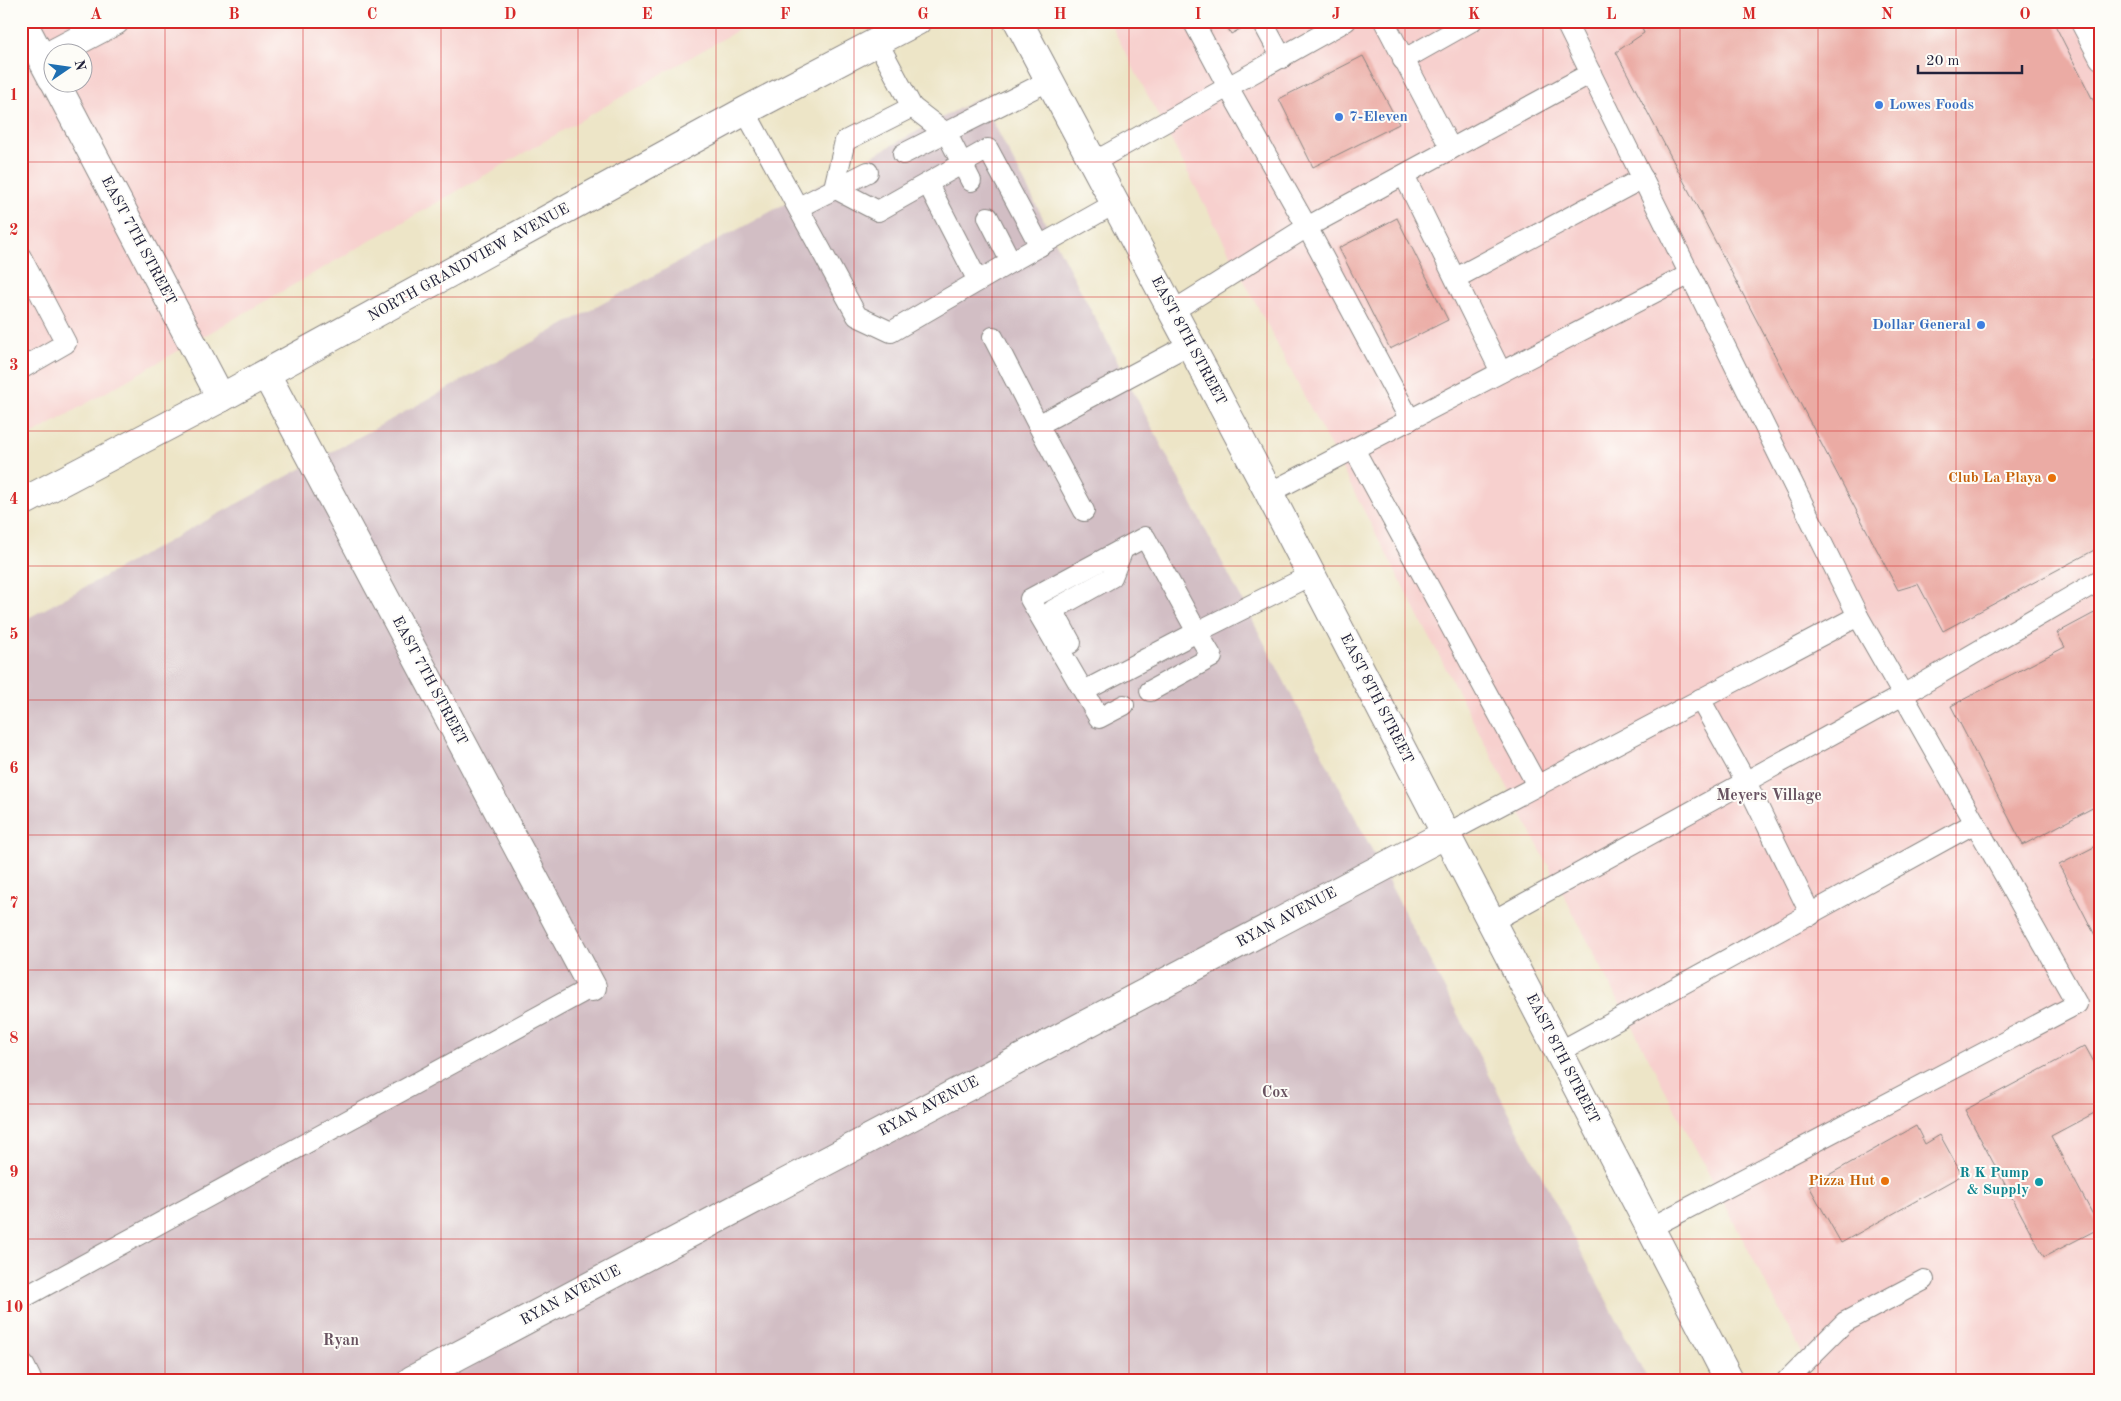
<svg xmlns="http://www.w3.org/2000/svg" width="2121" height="1401" font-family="'Old Standard TT',serif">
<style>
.built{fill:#f7d0ce;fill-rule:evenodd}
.industrial{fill:#d2bec4}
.building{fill:#ebaba4}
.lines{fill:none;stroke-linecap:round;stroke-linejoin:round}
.service-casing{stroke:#888481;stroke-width:22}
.minor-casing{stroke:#888481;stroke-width:30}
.tertiary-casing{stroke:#888481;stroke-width:30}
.secondary-casing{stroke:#888481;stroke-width:30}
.primary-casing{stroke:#888481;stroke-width:30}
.service{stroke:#fff;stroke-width:20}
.minor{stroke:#fff;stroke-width:28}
.tertiary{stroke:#fff;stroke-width:28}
.secondary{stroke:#fff;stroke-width:28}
.primary{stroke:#fff;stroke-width:28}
.grid{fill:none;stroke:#d62828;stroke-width:1;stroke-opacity:0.55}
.shop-dot{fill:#3f7fe0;stroke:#fdfcf7;stroke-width:2}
.food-dot{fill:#e8710a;stroke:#fdfcf7;stroke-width:2}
.culture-dot{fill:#0f9aa8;stroke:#fdfcf7;stroke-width:2}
.labels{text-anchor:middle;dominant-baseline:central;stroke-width:4;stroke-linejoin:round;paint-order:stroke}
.shop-label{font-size:15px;font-weight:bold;fill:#366cbe;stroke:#fdfcf7;text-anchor:start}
.street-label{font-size:15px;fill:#22223b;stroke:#fdfcf7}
.food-label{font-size:15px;font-weight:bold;fill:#c56008;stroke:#fdfcf7;text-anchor:end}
.culture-label{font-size:15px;font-weight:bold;fill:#0d838f;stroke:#fdfcf7;text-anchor:end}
.neighbourhood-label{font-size:16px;font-weight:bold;fill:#685260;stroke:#fdfcf7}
.neatline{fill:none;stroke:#d62828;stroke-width:2}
.grid-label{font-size:16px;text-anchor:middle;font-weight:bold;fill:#d62828}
</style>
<rect width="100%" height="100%" fill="#fdfcf7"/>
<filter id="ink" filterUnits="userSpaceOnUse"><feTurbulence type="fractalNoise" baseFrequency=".02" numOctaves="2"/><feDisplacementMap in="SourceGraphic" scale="10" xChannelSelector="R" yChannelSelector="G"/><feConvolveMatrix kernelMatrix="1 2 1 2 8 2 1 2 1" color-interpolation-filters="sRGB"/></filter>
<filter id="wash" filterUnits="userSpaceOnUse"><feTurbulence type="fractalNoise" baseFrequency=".0096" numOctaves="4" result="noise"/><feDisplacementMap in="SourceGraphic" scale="20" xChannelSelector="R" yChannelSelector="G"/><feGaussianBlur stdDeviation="1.12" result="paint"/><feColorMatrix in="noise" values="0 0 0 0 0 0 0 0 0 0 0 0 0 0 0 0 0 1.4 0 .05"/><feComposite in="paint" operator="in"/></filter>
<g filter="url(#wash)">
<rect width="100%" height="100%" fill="#ede5c7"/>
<g class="built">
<path d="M 21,21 L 754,21 L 21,441 ZM 52,52 L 82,52 L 82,82 L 52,82 Z"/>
<polygon points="1109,21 2100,21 2100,1380 1816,1380"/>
</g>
<polygon class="industrial" points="980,97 1648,1380 21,1380 21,622"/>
<g id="blocks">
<g class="building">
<polygon points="1224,21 1255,21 1231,34"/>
<polygon points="1639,21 2053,21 2100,114 2100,358 2093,361 2100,374 2100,547 1943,631 1918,584 1898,590 1616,52 1644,33"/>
<polygon points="1363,56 1399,124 1313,167 1279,99"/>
<polygon points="1397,218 1448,320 1390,349 1339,248"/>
<polygon points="2100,610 2100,804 2023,845 1951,706 2065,647 2057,633"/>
<polygon points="2100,844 2100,945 2059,865"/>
<polygon points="2085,1046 2100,1073 2100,1110 2051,1136 2100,1228 2044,1257 1965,1110"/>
<polygon points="1916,1126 1925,1144 1940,1135 1962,1175 1841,1243 1809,1186"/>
</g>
</g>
</g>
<g filter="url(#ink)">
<use href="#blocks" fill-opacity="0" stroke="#888481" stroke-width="1"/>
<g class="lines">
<defs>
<g id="service">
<polyline points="1193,21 1228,87 1307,227 1410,420"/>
<polyline points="1262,21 1282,58"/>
<polyline points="1565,21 1858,616 1903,695 2100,580"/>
<polyline points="2080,21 2100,59"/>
<polyline points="878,43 912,107 947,134 971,181"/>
<polyline points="1403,60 1472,21"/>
<polyline points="912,107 845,141 834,188 878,211 988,149 1040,246"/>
<polyline points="745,111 857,316 891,332 1011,262 988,217"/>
<polyline points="1451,149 1591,73"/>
<polyline points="903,154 1050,80"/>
<polyline points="1092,163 1346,21"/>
<polyline points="1404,175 1501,372"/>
<polyline points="928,184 978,281"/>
<polyline points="799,207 868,172"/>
<polyline points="21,257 66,343 21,369"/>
<polyline points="1011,262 1114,204"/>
<polyline points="1456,278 1643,178"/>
<polyline points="1173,311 1307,227 1451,149 1384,21"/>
<polyline points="993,337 1038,425"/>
<polyline points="1354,449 1537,785"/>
<polyline points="1269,493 1690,274"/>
<polyline points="1084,511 1038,425 1190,344"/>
<polyline points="1071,643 1053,610 1112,577 1123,549"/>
<polyline points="1084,691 1197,632 1212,657 1150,691"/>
<polyline points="1700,699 1746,782 1811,915"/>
<polyline points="1124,705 1099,718 1030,599 1145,537 1197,632 1311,575"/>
<polyline points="1446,834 1858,616"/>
<polyline points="1491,922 1903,695 2077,1004 1650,1228"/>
<polyline points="1559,1052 1975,823"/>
<polyline points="21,1299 592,987"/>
<polyline points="1787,1380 1845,1322 1924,1280"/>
</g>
<g id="minor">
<polyline points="56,52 115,21"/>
<polyline points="266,374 592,987"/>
<polyline points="21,1368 27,1380"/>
<polyline points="412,1380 1446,834"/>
</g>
<g id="tertiary">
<polyline points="22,21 52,78"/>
<polyline points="55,82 221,398"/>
</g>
<polyline id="secondary" points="1018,21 1269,493 1729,1380"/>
<polyline id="primary" points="21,503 221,398 745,111 917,21"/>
</defs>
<use href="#service" class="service-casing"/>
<use href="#minor" class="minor-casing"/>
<use href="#tertiary" class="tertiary-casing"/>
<use href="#secondary" class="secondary-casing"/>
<use href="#primary" class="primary-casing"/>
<use href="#service" class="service"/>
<use href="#minor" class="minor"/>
<use href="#tertiary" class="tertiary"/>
<use href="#secondary" class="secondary"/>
<use href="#primary" class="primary"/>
</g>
</g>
<path class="grid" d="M 165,21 L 165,1380M 303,21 L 303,1380M 441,21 L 441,1380M 578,21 L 578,1380M 716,21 L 716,1380M 854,21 L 854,1380M 992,21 L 992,1380M 1129,21 L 1129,1380M 1267,21 L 1267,1380M 1405,21 L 1405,1380M 1543,21 L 1543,1380M 1680,21 L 1680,1380M 1818,21 L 1818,1380M 1956,21 L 1956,1380M 21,162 L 2100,162M 21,297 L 2100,297M 21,431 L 2100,431M 21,566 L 2100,566M 21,700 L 2100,700M 21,835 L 2100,835M 21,970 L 2100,970M 21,1104 L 2100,1104M 21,1239 L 2100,1239"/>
<g class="shop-dot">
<circle cx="1879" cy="105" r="5"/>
<circle cx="1339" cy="117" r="5"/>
<circle cx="1981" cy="325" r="5"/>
</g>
<g class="food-dot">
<circle cx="2052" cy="478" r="5"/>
<circle cx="1885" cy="1181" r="5"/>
</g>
<circle class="culture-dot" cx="2039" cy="1182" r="5"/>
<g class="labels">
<g class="shop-label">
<text x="1889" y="105">Lowes Foods</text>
<text x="1349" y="117">7-Eleven</text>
<text x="1971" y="325" text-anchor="end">Dollar General</text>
</g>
<g class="street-label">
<text transform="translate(138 241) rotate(62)">EAST 7TH STREET</text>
<text transform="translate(469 263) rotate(-29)">NORTH GRANDVIEW AVENUE</text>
<text transform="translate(1188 341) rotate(62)">EAST 8TH STREET</text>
<text transform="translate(429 681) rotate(62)">EAST 7TH STREET</text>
<text transform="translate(1376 699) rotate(63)">EAST 8TH STREET</text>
<text transform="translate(1287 918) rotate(-28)">RYAN AVENUE</text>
<text transform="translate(1562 1059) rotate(63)">EAST 8TH STREET</text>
<text transform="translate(929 1107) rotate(-28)">RYAN AVENUE</text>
<text transform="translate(571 1296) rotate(-28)">RYAN AVENUE</text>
</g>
<g class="food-label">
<text x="2042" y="478">Club La Playa</text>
<text x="1875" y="1181">Pizza Hut</text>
</g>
<g class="culture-label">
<text x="2029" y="1173">R K Pump<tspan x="2029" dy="17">&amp; Supply</tspan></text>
</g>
<g class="neighbourhood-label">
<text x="1769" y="796">Meyers Village</text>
<text x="1275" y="1093">Cox</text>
<text x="341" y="1341">Ryan</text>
</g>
</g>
<rect width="2121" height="1401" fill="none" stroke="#fdfcf7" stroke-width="55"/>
<g transform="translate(68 68) rotate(77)"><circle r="24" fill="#fdfcf7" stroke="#a5a5ac"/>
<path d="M0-4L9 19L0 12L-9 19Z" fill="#1f6fb2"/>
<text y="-8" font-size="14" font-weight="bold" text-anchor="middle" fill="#22223b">N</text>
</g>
<path d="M1918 65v8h104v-8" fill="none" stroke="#22223b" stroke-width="2.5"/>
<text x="1926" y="65" font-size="15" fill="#22223b" stroke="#fdfcf7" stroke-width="4" paint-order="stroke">20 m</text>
<rect x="28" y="28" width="2066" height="1346" class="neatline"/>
<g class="grid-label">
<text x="96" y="19">A</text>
<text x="234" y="19">B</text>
<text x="372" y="19">C</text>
<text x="510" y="19">D</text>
<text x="647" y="19">E</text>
<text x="785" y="19">F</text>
<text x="923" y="19">G</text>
<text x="1060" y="19">H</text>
<text x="1198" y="19">I</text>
<text x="1336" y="19">J</text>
<text x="1474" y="19">K</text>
<text x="1611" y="19">L</text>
<text x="1749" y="19">M</text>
<text x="1887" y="19">N</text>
<text x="2025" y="19">O</text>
<text x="14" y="100">1</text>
<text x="14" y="235">2</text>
<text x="14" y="370">3</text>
<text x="14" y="504">4</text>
<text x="14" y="639">5</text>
<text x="14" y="773">6</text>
<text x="14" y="908">7</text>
<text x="14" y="1043">8</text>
<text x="14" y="1177">9</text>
<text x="14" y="1312">10</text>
</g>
</svg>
